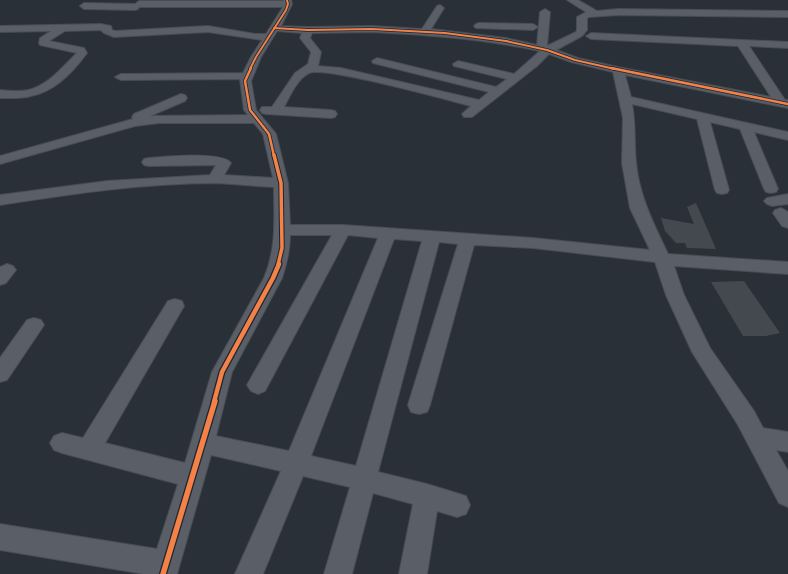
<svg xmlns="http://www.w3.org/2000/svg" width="788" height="574" font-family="Rubik,sans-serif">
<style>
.building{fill:#444950}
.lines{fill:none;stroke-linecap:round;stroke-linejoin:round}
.minor-casing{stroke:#484c53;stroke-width:2}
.minor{fill:#5a5e66;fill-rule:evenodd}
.cycleway-far4-casing{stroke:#1d2633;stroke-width:3.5}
.cycleway-far3-casing{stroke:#1d2633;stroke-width:4}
.cycleway-far2-casing{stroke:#1d2633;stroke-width:5.5}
.cycleway-far1-casing{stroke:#1d2633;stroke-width:7}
.cycleway-casing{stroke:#1d2633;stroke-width:8}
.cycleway-far4{stroke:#f48246;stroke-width:2}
.cycleway-far3{stroke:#f48246;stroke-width:2.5}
.cycleway-far2{stroke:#f48246;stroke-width:3.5}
.cycleway-far1{stroke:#f48246;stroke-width:4.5}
.cycleway{stroke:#f48246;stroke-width:5.5}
</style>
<rect width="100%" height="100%" fill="#2a3038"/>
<g class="building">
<polygon points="696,203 716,249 687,248 685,243 676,243 665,231 661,218 694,224 687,207"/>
<polygon points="744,281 780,333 766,336 743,336 711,282"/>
</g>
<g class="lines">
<defs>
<g id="minor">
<path d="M 283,0 L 291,0 L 292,4 L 281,26 L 308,27 L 372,26 L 422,29 L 437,6 L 440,5 L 444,8 L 431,29 L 506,38 L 537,45 L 540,12 L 545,9 L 550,12 L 547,46 L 576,32 L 577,30 L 577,17 L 586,12 L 567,0 L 578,0 L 597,11 L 618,9 L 788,11 L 788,17 L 618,15 L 589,17 L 587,18 L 587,30 L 582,36 L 556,50 L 578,58 L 618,67 L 771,97 L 738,46 L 591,39 L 586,36 L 591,33 L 788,42 L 788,48 L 749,46 L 785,100 L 788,100 L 788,108 L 625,75 L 631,97 L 788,132 L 788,140 L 754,132 L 778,189 L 776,192 L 771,193 L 766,192 L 764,189 L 740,129 L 710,122 L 729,190 L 727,193 L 722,194 L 717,193 L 715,190 L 697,119 L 632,104 C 636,124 634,143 636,162 C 639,196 654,224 668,254 L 788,262 L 788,274 L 674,266 L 684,295 L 710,348 L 754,411 L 763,428 L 788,432 L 788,452 L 776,450 L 788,471 L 788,507 L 779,503 L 738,425 L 692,352 L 666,295 L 655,262 L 533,248 L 474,245 L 430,405 L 427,412 L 419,414 L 411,412 L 408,405 L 458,244 L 439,242 L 378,472 L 427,484 L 466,496 L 470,505 L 466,514 L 457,517 L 437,511 L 427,574 L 399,574 L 413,504 L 373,493 L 352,574 L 324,574 L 350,487 L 303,476 L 263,574 L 235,574 L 281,471 L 211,455 L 177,574 L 144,574 L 0,550 L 0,524 L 157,549 L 178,484 L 62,453 L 54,450 L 50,443 L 54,436 L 62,433 L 83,438 L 168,301 L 175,299 L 182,301 L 184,306 L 105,443 L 185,463 L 212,372 L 264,278 C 277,247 274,220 274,187 C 254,186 235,184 216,183 C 144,183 71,194 0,205 L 0,195 L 107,181 L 210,175 L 216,165 L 149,166 L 144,165 L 142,162 L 144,159 L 149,158 C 165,157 222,151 231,163 L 224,175 L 273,178 L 263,134 L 254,123 L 159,123 L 135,126 L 0,164 L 0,156 L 133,119 L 132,117 L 134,114 L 181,94 L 185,95 L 187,98 L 185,101 L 150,116 L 248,115 L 244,110 L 240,79 L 121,80 L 115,77 L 121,74 L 243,73 L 251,57 L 262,40 L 208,32 L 114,37 L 104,33 L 101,30 L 65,31 L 49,41 L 84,48 L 87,53 C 74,71 54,92 31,96 C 21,99 10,98 0,98 L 0,90 C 9,91 19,92 28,90 C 48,86 63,66 77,53 L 40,45 L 39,43 L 40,38 L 51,31 L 0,32 L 0,26 L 101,24 L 111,26 L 112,30 L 115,31 L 208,26 L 255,34 L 266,34 L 283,7 L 139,7 L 138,9 L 135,10 L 84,9 L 80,6 L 84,3 L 135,4 L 139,1 L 283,1 ZM 277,31 L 302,33 L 300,38 L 311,52 L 308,64 L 295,73 L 272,107 L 262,107 L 260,110 L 262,113 L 266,114 L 331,118 L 335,117 L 337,114 L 335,111 L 331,110 L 284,107 C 290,96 297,79 309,73 C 326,66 447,100 471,106 L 462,114 L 464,117 L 472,117 L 537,66 L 549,54 L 571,62 L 613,72 L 623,118 L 622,163 L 630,208 L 650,250 L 533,238 L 343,225 L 290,225 L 288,183 L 276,134 L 256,110 L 251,81 L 261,57 ZM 372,32 C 429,35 484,39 540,51 L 514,74 L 458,61 L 453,64 L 454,66 L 507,79 L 496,87 L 377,58 L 372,61 L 373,63 L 489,92 L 479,100 L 341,68 L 318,66 L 321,52 L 310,38 L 312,33 ZM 290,235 L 332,235 L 247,385 L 251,391 L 258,394 L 265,391 L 348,235 L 378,238 L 289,451 L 216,436 L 232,372 L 282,278 C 287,263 290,251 290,235 ZM 394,239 L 422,241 L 356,466 L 311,456 Z"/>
<polygon points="479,23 533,24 538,27 533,30 476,28 474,26 476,24"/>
<polygon points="788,194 788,204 772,206 767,204 764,201 767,198"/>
<polygon points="781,208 788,212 788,228 782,226 773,213 775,210"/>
<polygon points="7,264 13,266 16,270 6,283 0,285 0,267"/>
<polygon points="34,318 41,320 44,325 7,380 0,382 0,358 27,320"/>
</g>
</defs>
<use href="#minor" class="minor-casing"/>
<use href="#minor" class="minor"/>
<defs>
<g id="cycleway-far4">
<polyline points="274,28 308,30 372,29 445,33 506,41 547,50 575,60 615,69"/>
<polyline points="250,69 256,57 286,10 288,4 287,0"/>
</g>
<g id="cycleway-far3">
<polyline points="251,68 245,81 250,110 269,134 274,156"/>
<polyline points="611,68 788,104"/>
</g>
<polyline id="cycleway-far2" points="274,155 281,183 282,248 278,265"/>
<polyline id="cycleway-far1" points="214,402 222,372 273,278 279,264"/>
<polyline id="cycleway" points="163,574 215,401"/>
</defs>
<use href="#cycleway-far4" class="cycleway-far4-casing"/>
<use href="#cycleway-far3" class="cycleway-far3-casing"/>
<use href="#cycleway-far2" class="cycleway-far2-casing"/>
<use href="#cycleway-far1" class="cycleway-far1-casing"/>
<use href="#cycleway" class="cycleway-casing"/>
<use href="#cycleway-far4" class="cycleway-far4"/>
<use href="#cycleway-far3" class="cycleway-far3"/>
<use href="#cycleway-far2" class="cycleway-far2"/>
<use href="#cycleway-far1" class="cycleway-far1"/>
<use href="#cycleway" class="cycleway"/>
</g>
</svg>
